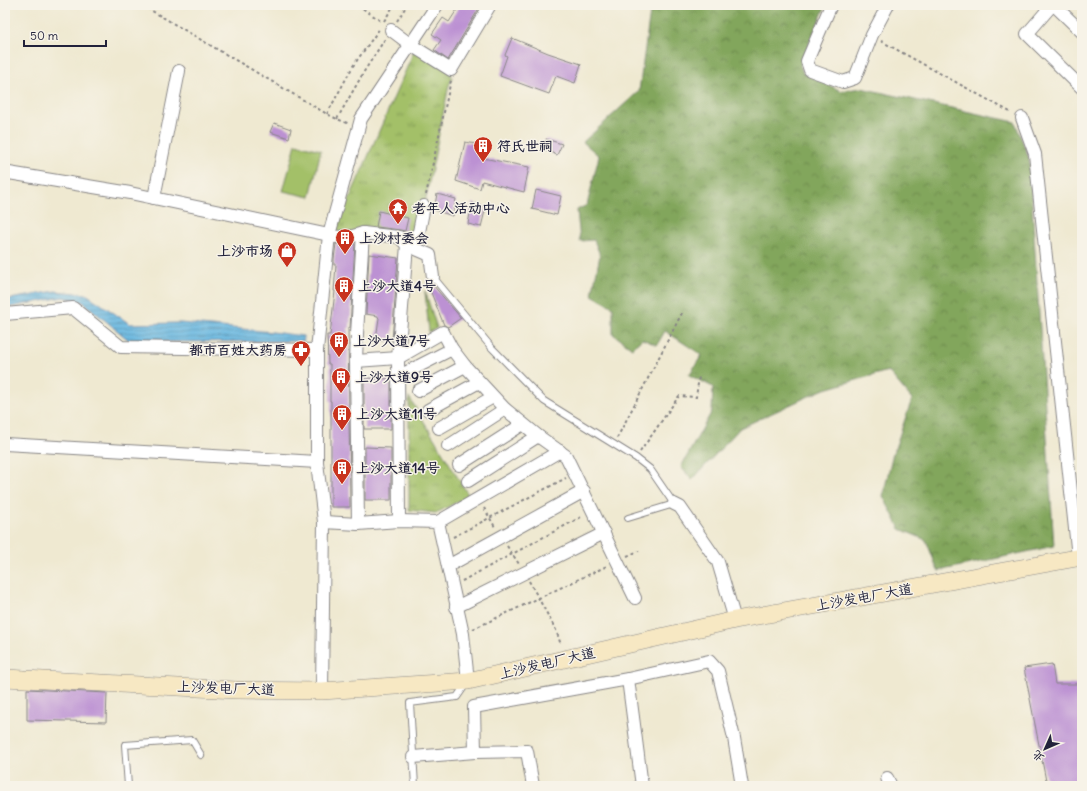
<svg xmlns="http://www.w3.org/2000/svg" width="1087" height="791" font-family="Delius,'LXGW WenKai TC',sans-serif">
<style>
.green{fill:#a3c068;stroke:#627152}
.forest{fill:url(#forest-crowns);stroke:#52644c}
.park{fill:url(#park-tufts);stroke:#627152}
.water{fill:url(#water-rules);stroke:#446c8e}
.building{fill:#bc91d3}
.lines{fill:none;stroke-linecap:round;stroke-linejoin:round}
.service-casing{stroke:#888686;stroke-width:8}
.minor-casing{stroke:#888686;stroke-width:14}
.secondary-casing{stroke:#888686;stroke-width:18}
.path{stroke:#888686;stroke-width:2;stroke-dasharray:3 3;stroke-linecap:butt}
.service{stroke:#fff;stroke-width:6}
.minor{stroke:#fff;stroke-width:12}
.secondary{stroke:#f7e8c3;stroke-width:17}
.labels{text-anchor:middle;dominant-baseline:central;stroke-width:3;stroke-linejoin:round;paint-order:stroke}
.poi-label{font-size:14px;font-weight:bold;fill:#22223b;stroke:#f7f3e8;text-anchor:start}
.street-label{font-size:14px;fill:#22223b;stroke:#f7f3e8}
</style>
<defs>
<pattern id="forest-crowns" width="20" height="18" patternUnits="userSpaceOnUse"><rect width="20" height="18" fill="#82a65c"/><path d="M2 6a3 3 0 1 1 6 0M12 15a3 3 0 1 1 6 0" fill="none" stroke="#6a874d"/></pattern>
<pattern id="park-tufts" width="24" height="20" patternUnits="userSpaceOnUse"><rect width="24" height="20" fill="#a3c068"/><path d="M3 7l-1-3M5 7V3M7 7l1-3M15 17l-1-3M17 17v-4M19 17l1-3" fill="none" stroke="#849c57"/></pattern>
<pattern id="water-rules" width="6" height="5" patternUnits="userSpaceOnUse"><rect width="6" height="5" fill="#65b6e0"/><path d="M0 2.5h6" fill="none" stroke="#5394b7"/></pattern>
</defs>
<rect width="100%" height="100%" fill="#f7f3e8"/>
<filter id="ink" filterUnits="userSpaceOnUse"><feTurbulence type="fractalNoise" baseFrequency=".025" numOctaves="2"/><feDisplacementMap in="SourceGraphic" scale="8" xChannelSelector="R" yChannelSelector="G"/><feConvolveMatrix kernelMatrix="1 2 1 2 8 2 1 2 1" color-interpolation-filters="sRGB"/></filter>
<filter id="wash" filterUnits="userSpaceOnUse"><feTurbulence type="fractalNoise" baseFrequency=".012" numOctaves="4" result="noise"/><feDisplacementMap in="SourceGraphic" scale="16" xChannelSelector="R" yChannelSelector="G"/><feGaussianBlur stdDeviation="0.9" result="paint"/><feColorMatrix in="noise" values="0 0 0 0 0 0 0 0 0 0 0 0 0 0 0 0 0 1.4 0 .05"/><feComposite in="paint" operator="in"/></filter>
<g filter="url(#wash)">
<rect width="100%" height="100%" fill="#efe9d1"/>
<polygon class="green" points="296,144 321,150 310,197 283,191"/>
<polygon class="forest" points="651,5 826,5 800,65 803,73 841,91 861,88 1015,122 1029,158 1054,546 938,571 926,540 900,529 883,496 892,457 912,399 888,371 822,390 740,428 692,480 681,467 712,411 713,387 689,375 702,355 665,331 657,345 642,339 632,348 613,334 613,307 592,295 600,255 594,240 580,241 577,210 587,205 599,156 583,142 639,91"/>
<g class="park">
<polygon points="415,49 451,70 452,79 449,85 419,232 407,245 399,237 334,234"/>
<polygon points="425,291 437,328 429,332"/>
<polygon points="409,397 469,496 436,513 409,510"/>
</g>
<polygon class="water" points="55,291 86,294 130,324 180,323 272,332 303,336 304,341 131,342 83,302 63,297 5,308 5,300"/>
<g id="blocks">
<g class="building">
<polygon points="460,5 481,5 448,60 434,50 441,40 432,34 443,18 449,22"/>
<polygon points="512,38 548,53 581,64 575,83 556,76 549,94 500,76 507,56 505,55"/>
<polygon points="274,123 291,129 289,138 270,132"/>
<polygon points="546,139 562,144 557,155 543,149"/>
<polygon points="465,142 487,146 483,158 529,167 524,192 482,181 480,189 456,181"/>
<polygon points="536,190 561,196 557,215 532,209"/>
<polygon points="437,194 456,199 453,216 434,210"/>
<polygon points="472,203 486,207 481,227 468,224"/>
<polygon points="379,211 408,218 405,231 400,230 376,227"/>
<polygon points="336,244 355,244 350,328 348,328 350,507 331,507 331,401 330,401 330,364 328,364 327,335 330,335 335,291 334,291 336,265 334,265 334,259"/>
<polygon points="369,254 398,258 392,341 376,339 379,318 378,317 378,316 366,314"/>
<polygon points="426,280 430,284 432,284 461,318 448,327 444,325"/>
<polygon points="364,378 391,379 391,429 364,429"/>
<polygon points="365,447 391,448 391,500 365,500"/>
<polygon points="1052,664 1055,684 1082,684 1082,786 1047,786 1024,668"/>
<polygon points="27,689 107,693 106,722 27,720"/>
</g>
</g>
</g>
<g filter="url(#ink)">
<use href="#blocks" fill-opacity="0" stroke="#888686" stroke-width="1"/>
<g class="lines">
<defs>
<g id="service">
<polyline points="433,277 492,348 544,401 636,458 650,469 674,504 628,518"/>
<polyline points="128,786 125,745 192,740 201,755"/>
<polyline points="415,786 410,703 457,697 466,684"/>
</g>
<g id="minor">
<polyline points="831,5 807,61 810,70 843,82 855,78 872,35 888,5"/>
<polyline points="1052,5 1027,34 1082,88"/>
<polyline points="1054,5 1082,32"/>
<polyline points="391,30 411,45 451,70 490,5"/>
<polyline points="1022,118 1035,154 1078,557"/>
<polyline points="5,175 9,173 130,193 329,235 333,237 353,236 363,233 399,237 407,245 430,255 433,277"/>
<polyline points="154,198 179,71"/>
<polyline points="5,314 73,308 121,347 317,350"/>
<polyline points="356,361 398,358 443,332 452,349 465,366 505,409 538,436 566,456 635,598"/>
<polyline points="407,372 452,349"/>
<polyline points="418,391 465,366"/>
<polyline points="428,410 479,382"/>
<polyline points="439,428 493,397"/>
<polyline points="5,444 317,462"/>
<polyline points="448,446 505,409"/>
<polyline points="459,465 523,424"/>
<polyline points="468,481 538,436"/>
<polyline points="674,504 680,507 718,562 735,620"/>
<polyline points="399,521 398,358 407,245 419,232 424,206"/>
<polyline points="324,522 358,524 399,521 438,522 463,634 468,681"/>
<polyline points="438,522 560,451"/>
<polyline points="358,524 356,361 357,334 363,233"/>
<polyline points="448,566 584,491"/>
<polyline points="456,607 604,533"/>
<polyline points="628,679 709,661 718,671 734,738 742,786"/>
<polyline points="322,691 324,522 317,462 317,350 329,235 361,119 437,5"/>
<polyline points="413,757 475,752"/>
<polyline points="887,778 891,786"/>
<polyline points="533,786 527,751 475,752 474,707 628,679 642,786"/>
</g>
<polyline id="secondary" points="5,678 236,690 322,691 468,681 735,620 1082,557"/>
</defs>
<use href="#service" class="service-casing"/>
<use href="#minor" class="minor-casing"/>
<use href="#secondary" class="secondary-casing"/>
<g class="path">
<polyline points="142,5 327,114 337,119 350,124"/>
<polyline points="358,5 382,22"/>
<polyline points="384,21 394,5"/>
<polyline points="397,21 407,5"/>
<polyline points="881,41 1012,113"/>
<polyline points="327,114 353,66 380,28"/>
<polyline points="337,119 365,70 385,39"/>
<polyline points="426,195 451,80"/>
<polyline points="617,438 682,313"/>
<polyline points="640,452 679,396 696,397 699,377"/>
<polyline points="484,508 495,527"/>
<polyline points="453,537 566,478"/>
<polyline points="507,546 519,564"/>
<polyline points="627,556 639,551"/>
<polyline points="462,581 583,516"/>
<polyline points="529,581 556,630 561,645"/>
<polyline points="473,629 607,566"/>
</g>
<use href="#service" class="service"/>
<use href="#minor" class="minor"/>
<use href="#secondary" class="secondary"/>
</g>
</g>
<defs>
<symbol id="building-pin" viewBox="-11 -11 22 30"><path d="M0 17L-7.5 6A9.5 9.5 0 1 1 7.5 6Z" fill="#c8321e" stroke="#f7f3e8"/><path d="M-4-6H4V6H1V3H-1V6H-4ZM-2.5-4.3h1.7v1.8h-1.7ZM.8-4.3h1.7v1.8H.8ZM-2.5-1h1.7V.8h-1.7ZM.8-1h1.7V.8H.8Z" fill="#fff"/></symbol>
<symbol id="temple-pin" viewBox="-11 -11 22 30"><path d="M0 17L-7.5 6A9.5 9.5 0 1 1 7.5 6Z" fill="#c8321e" stroke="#f7f3e8"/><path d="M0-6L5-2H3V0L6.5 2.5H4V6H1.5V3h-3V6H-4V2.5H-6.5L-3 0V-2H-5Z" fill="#fff"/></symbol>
<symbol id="shop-pin" viewBox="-11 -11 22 30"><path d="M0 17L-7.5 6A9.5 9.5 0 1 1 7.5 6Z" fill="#c8321e" stroke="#f7f3e8"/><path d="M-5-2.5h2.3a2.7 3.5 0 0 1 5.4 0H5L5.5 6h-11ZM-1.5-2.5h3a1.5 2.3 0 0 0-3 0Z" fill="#fff"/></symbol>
<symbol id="pharmacy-pin" viewBox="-11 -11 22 30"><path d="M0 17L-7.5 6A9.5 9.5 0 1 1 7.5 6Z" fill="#c8321e" stroke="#f7f3e8"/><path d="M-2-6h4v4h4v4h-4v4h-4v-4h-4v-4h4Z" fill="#fff"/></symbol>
</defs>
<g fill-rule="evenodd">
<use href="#building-pin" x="472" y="135" width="22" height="30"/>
<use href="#temple-pin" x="387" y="197" width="22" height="30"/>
<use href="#building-pin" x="334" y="227" width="22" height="30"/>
<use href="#shop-pin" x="276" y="240" width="22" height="30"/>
<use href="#building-pin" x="333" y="275" width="22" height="30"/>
<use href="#building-pin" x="328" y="330" width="22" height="30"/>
<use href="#pharmacy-pin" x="290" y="339" width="22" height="30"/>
<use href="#building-pin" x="330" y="366" width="22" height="30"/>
<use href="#building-pin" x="331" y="403" width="22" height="30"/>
<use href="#building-pin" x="331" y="457" width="22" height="30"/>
</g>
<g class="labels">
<g class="poi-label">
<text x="497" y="146">符氏世祠</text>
<text x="412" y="208">老年人活动中心</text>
<text x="359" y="238">上沙村委会</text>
<text x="273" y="251" text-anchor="end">上沙市场</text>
<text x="358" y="286">上沙大道4号</text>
<text x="353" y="341">上沙大道7号</text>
<text x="287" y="350" text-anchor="end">都市百姓大药房</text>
<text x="355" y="377">上沙大道9号</text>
<text x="356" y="414">上沙大道11号</text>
<text x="356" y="468">上沙大道14号</text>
</g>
<g class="street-label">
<text transform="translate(864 597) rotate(-10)">上沙发电厂大道</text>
<text transform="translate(547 663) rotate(-13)">上沙发电厂大道</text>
<text transform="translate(226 688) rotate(2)">上沙发电厂大道</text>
</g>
</g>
<rect width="1087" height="791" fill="none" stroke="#f7f3e8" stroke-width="20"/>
<g transform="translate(1045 749) rotate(225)" stroke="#f7f3e8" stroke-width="3" paint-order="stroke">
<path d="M0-3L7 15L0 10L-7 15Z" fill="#22223b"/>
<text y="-6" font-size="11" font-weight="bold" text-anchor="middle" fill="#22223b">北</text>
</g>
<path d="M24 40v6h82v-6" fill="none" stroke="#22223b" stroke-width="2"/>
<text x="30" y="40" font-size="12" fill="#22223b" stroke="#f7f3e8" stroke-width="3" paint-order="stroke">50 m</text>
</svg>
